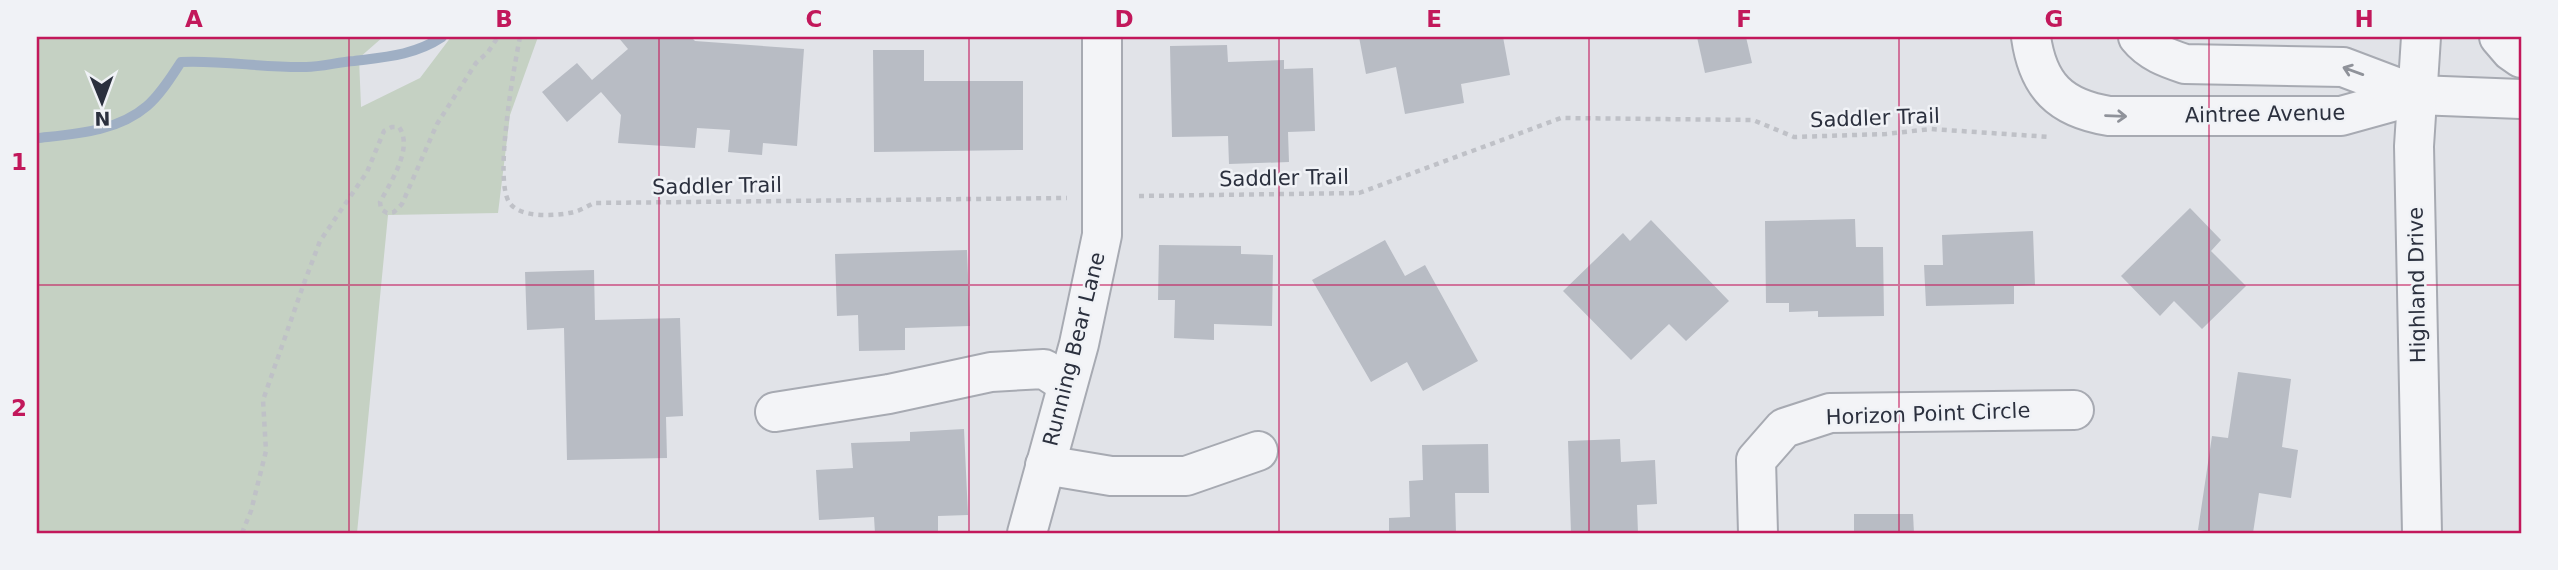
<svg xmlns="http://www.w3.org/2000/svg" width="2558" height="570" font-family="'DejaVu Sans',sans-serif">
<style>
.green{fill:#c5d1c3}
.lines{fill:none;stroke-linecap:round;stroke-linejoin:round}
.stream{stroke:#9fafc4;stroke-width:10}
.building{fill:#b8bcc4}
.minor-casing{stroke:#a7aab2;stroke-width:42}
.path{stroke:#bfc1c7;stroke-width:4.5;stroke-dasharray:5 5;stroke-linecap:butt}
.minor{stroke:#f3f4f7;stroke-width:38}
.oneway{stroke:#8f929a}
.grid{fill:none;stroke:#c2185b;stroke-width:2;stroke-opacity:0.55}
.labels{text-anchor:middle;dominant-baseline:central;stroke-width:5;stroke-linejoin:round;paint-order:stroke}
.street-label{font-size:21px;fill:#2b303e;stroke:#f0f2f6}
.neatline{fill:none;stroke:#c2185b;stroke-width:2.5}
.grid-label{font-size:23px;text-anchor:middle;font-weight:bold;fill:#c2185b}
</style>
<rect width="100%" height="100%" fill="#e1e3e8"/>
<polygon class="green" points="37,37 383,37 359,58 361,107 420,78 451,37 538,37 510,115 498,213 388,215 357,533 37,533"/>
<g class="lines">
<path class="stream" d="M 37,138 C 74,134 117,132 147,106 C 161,94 171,77 181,62 C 223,60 264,68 306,67 C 322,67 338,62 354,61 C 386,57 415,55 442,37"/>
</g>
<g class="building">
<polygon points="618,37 691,37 695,41 804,49 797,146 763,143 762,155 728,152 730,130 697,128 695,148 618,143 621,115 601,92 567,122 542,92 577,63 592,80 628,49"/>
<polygon points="1359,37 1503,37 1510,75 1461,84 1464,103 1405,114 1396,67 1366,74"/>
<polygon points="1697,37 1746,37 1752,63 1705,73"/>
<polygon points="1227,45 1228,62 1284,60 1284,69 1313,68 1315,131 1288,132 1289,162 1229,164 1228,136 1172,137 1170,46"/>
<polygon points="873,50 924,50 924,81 1023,81 1023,150 874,152"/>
<polygon points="2190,208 2221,240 2211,251 2246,286 2202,329 2174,301 2160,316 2121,276"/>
<polygon points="1855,219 1856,247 1883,247 1884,316 1818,317 1818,311 1789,312 1789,303 1766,303 1765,221"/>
<polygon points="1651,220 1729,301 1686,341 1669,324 1631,360 1563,291 1623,233 1630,241"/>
<polygon points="2033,231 2035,285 2014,286 2014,304 1926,306 1924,265 1943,265 1942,235"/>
<polygon points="1385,240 1405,276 1425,265 1478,361 1423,391 1407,362 1371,382 1312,280"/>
<polygon points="1159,245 1241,246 1241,254 1273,255 1272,326 1214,324 1214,340 1174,338 1175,300 1158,300"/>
<polygon points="967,250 970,326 905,328 905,350 859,351 858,315 837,316 835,254"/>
<polygon points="594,270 595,320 680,318 683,416 666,417 667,458 567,460 564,328 527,330 525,272"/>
<polygon points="2238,372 2291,379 2282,447 2298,450 2291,498 2259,493 2253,533 2220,533 2198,530 2212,436 2228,438"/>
<polygon points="964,429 968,515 938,516 938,533 875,533 874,517 819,520 816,470 853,468 851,443 910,441 910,432"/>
<polygon points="1620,439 1621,462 1655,460 1657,504 1637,505 1638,533 1571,533 1568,441"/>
<polygon points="1488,444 1489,493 1455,493 1456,533 1389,533 1389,518 1410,517 1409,481 1423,480 1422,445"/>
<polygon points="1854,514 1913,514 1914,533 1854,533"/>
</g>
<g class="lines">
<defs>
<g id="minor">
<path d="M 2031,37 C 2038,86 2060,108 2109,116 L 2341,116 L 2417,95 L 2521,99"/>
<path d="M 2138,37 C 2150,52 2167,58 2185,64 L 2343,67 L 2417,95"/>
<polyline points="2421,37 2414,146 2422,533"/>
<polyline points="2499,37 2511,51 2521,58"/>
<polyline points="775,412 889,394 991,372 1044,369 1067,384"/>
<polyline points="1045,465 1111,476 1186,476 1258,451"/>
<polyline points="1027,533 1079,344 1102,235 1102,37"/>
<polyline points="1758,533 1756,460 1784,428 1830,413 2074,410"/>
</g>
</defs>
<use href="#minor" class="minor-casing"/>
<g class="path">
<path d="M 520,37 C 514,67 494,178 509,202 C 519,218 553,216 569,213 C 578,212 586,207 594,203 L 1067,198"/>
<polyline points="1139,196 1359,193 1561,118 1753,120 1794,137 1886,134 1931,129 2050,137"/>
<path d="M 242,533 L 251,511 L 266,451 L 263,400 L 303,286 L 320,241 L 367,172 L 384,131 L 392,127 L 399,127 C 414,148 390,183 380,202 L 381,209 L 387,213 L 394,212 L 402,204 L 437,124 L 476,63 L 488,52 L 498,37"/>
</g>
<use href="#minor" class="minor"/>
</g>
<defs><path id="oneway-shaft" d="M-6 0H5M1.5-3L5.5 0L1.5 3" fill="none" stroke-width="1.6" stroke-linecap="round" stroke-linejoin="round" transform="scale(1.75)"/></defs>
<g class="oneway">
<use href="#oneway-shaft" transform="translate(2353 71) rotate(-160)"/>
<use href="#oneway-shaft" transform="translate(2116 116) rotate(2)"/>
</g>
<path class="grid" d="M 349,37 L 349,533M 659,37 L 659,533M 969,37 L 969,533M 1279,37 L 1279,533M 1589,37 L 1589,533M 1899,37 L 1899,533M 2209,37 L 2209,533M 37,285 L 2521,285"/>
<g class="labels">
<g class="street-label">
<text transform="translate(2265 114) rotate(-1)">Aintree Avenue</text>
<text transform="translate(1875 118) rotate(-2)">Saddler Trail</text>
<text transform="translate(1284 178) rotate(-1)">Saddler Trail</text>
<text transform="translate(717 186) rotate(-1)">Saddler Trail</text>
<text transform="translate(2417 285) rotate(-91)">Highland Drive</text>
<text transform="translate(1074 349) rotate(-76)">Running Bear Lane</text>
<text transform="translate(1928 414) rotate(-2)">Horizon Point Circle</text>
</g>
</g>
<rect width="2558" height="570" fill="none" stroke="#f0f2f6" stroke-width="77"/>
<g transform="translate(102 102) rotate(179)" stroke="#f0f2f6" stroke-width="5" paint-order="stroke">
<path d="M0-5L12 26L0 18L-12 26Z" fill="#2b303e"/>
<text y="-10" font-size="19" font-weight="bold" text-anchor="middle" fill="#2b303e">N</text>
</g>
<rect x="38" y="38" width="2482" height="494" class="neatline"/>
<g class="grid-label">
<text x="194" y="27">A</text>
<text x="504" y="27">B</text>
<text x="814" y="27">C</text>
<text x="1124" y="27">D</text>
<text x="1434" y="27">E</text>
<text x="1744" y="27">F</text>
<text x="2054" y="27">G</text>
<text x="2364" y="27">H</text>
<text x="19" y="170">1</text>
<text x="19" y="416">2</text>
</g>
</svg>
